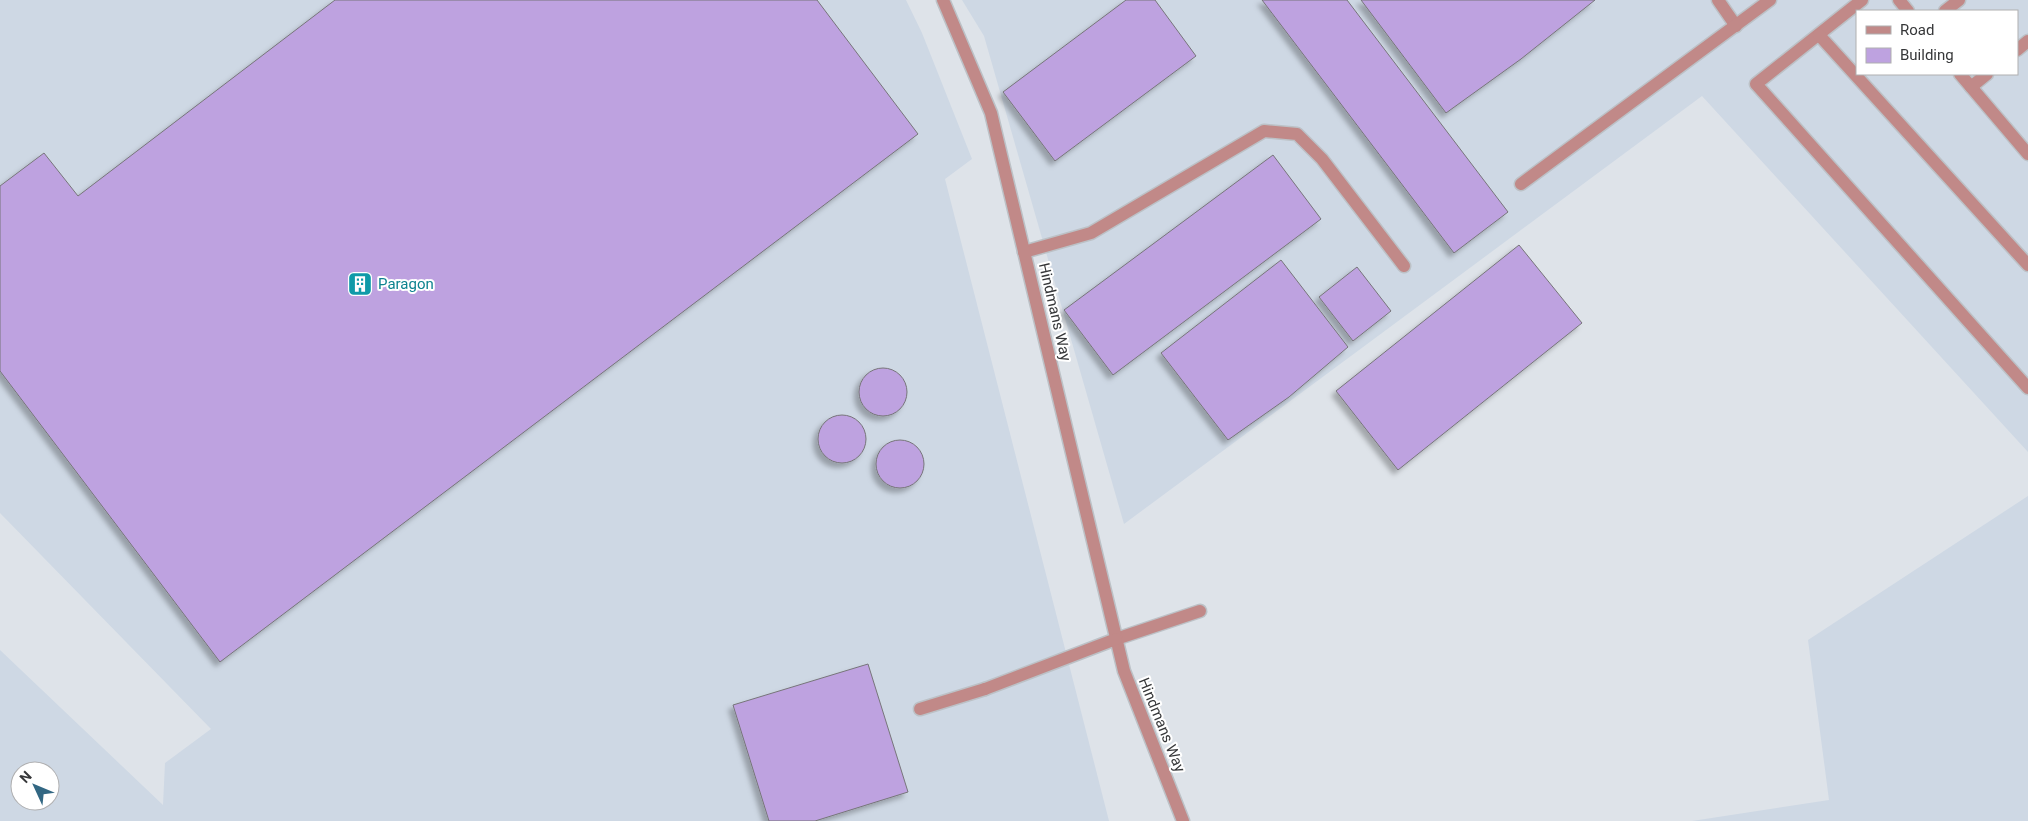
<svg xmlns="http://www.w3.org/2000/svg" width="2028" height="821" font-family="Roboto,sans-serif">
<style>
.built{fill:#ced8e4;fill-rule:evenodd}
.building{fill:#bea2e0;stroke:#77757a;filter:url(#shadow)}
.lines{fill:none;stroke-linecap:round;stroke-linejoin:round}
.service-casing{stroke:#bcc1c6;stroke-width:15}
.minor-casing{stroke:#bcc1c6;stroke-width:15}
.service{stroke:#c18988;stroke-width:12}
.minor{stroke:#c18988;stroke-width:12}
.labels{text-anchor:middle;dominant-baseline:central;stroke-width:4;stroke-linejoin:round;paint-order:stroke}
.culture-label{font-size:15px;fill:#0d838f;stroke:#fff;text-anchor:start}
.street-label{font-size:15px;fill:#363739;stroke:#fff}
</style>
<defs>
<filter id="shadow"><feDropShadow dx="-4.5" dy="4.5" stdDeviation="2.5" flood-color="#0004"/></filter>
</defs>
<rect width="100%" height="100%" fill="#dee3e9"/>
<g class="built">
<path d="M 0,0 L 906,0 L 922,33 L 972,159 L 945,179 L 1109,821 L 0,821 L 0,650 L 163,805 L 165,763 L 211,729 L 0,513 ZM 20,771 L 50,771 L 50,801 L 20,801 Z"/>
<path d="M 962,0 L 2028,0 L 2028,452 L 1702,96 L 1124,524 L 984,36 ZM 1857,11 L 2017,11 L 2017,74 L 1857,74 Z"/>
<polygon points="2028,496 2028,821 1692,821 1829,800 1808,640"/>
</g>
<g class="building">
<polygon points="335,0 817,0 918,134 220,662 0,371 0,186 44,153 78,196"/>
<polygon points="1126,0 1155,0 1196,56 1055,161 1003,92"/>
<polygon points="1262,0 1347,0 1508,212 1454,253"/>
<polygon points="1361,0 1595,0 1521,59 1446,113"/>
<polygon points="1273,155 1321,219 1113,375 1064,310"/>
<polygon points="1519,245 1582,323 1398,470 1336,391"/>
<polygon points="1281,260 1348,347 1289,397 1228,440 1161,353"/>
<polygon points="1357,267 1391,311 1353,341 1319,297"/>
<circle cx="883" cy="392" r="24"/>
<circle cx="842" cy="439" r="24"/>
<circle cx="900" cy="464" r="24"/>
<polygon points="868,664 908,792 815,821 769,821 733,705"/>
</g>
<g class="lines">
<defs>
<g id="service">
<polyline points="1718,0 1736,26"/>
<polyline points="1862,0 1756,84 2028,388"/>
<polyline points="1899,0 1908,11"/>
<polyline points="1945,11 1959,0"/>
<polyline points="1819,35 2028,265"/>
<polyline points="2017,50 2028,41"/>
<polyline points="1960,74 2028,154"/>
<polyline points="1971,87 1987,74"/>
<polyline points="1521,184 1770,0"/>
<polyline points="1024,252 1091,233 1264,131 1297,134 1322,159 1404,266"/>
<polyline points="1116,639 1200,611"/>
<polyline points="920,709 985,689"/>
</g>
<g id="minor">
<polyline points="943,0 991,113 1124,671 1183,821"/>
<polyline points="985,689 1116,639"/>
</g>
</defs>
<use href="#service" class="service-casing"/>
<use href="#minor" class="minor-casing"/>
<use href="#service" class="service"/>
<use href="#minor" class="minor"/>
</g>
<defs>
<symbol id="building-square" viewBox="-11 -11 22 22"><rect x="-9" y="-9" width="18" height="18" rx="4" fill="#0f9aa8" stroke="#fff"/><path d="M-4-6H4V6H1V3H-1V6H-4ZM-2.5-4.3h1.7v1.8h-1.7ZM.8-4.3h1.7v1.8H.8ZM-2.5-1h1.7V.8h-1.7ZM.8-1h1.7V.8H.8Z" fill="#fff"/></symbol>
</defs>
<g fill-rule="evenodd">
<use href="#building-square" x="346" y="270" width="28" height="28"/>
</g>
<g class="labels">
<g class="culture-label">
<text x="378" y="284">Paragon</text>
</g>
<g class="street-label">
<text transform="translate(1055 312) rotate(77)">Hindmans Way</text>
<text transform="translate(1162 725) rotate(68)">Hindmans Way</text>
</g>
</g>
<rect x="1856" y="10" width="162" height="65" fill="#ffffff" stroke="#afafb0"/>
<rect x="1866" y="26" width="25" height="8" fill="#c18988" stroke="#afafb0"/>
<text x="1900" y="35" font-size="15" fill="#363739">Road</text>
<rect x="1866" y="48" width="25" height="15" fill="#bea2e0" stroke="#afafb0"/>
<text x="1900" y="60" font-size="15" fill="#363739">Building</text>
<g transform="translate(35 786) rotate(314)"><circle r="24" fill="#ffffff" stroke="#afafb0"/>
<path d="M0-4L9 19L0 12L-9 19Z" fill="#326783"/>
<text y="-8" font-size="14" font-weight="bold" text-anchor="middle" fill="#363739">N</text>
</g>
</svg>
